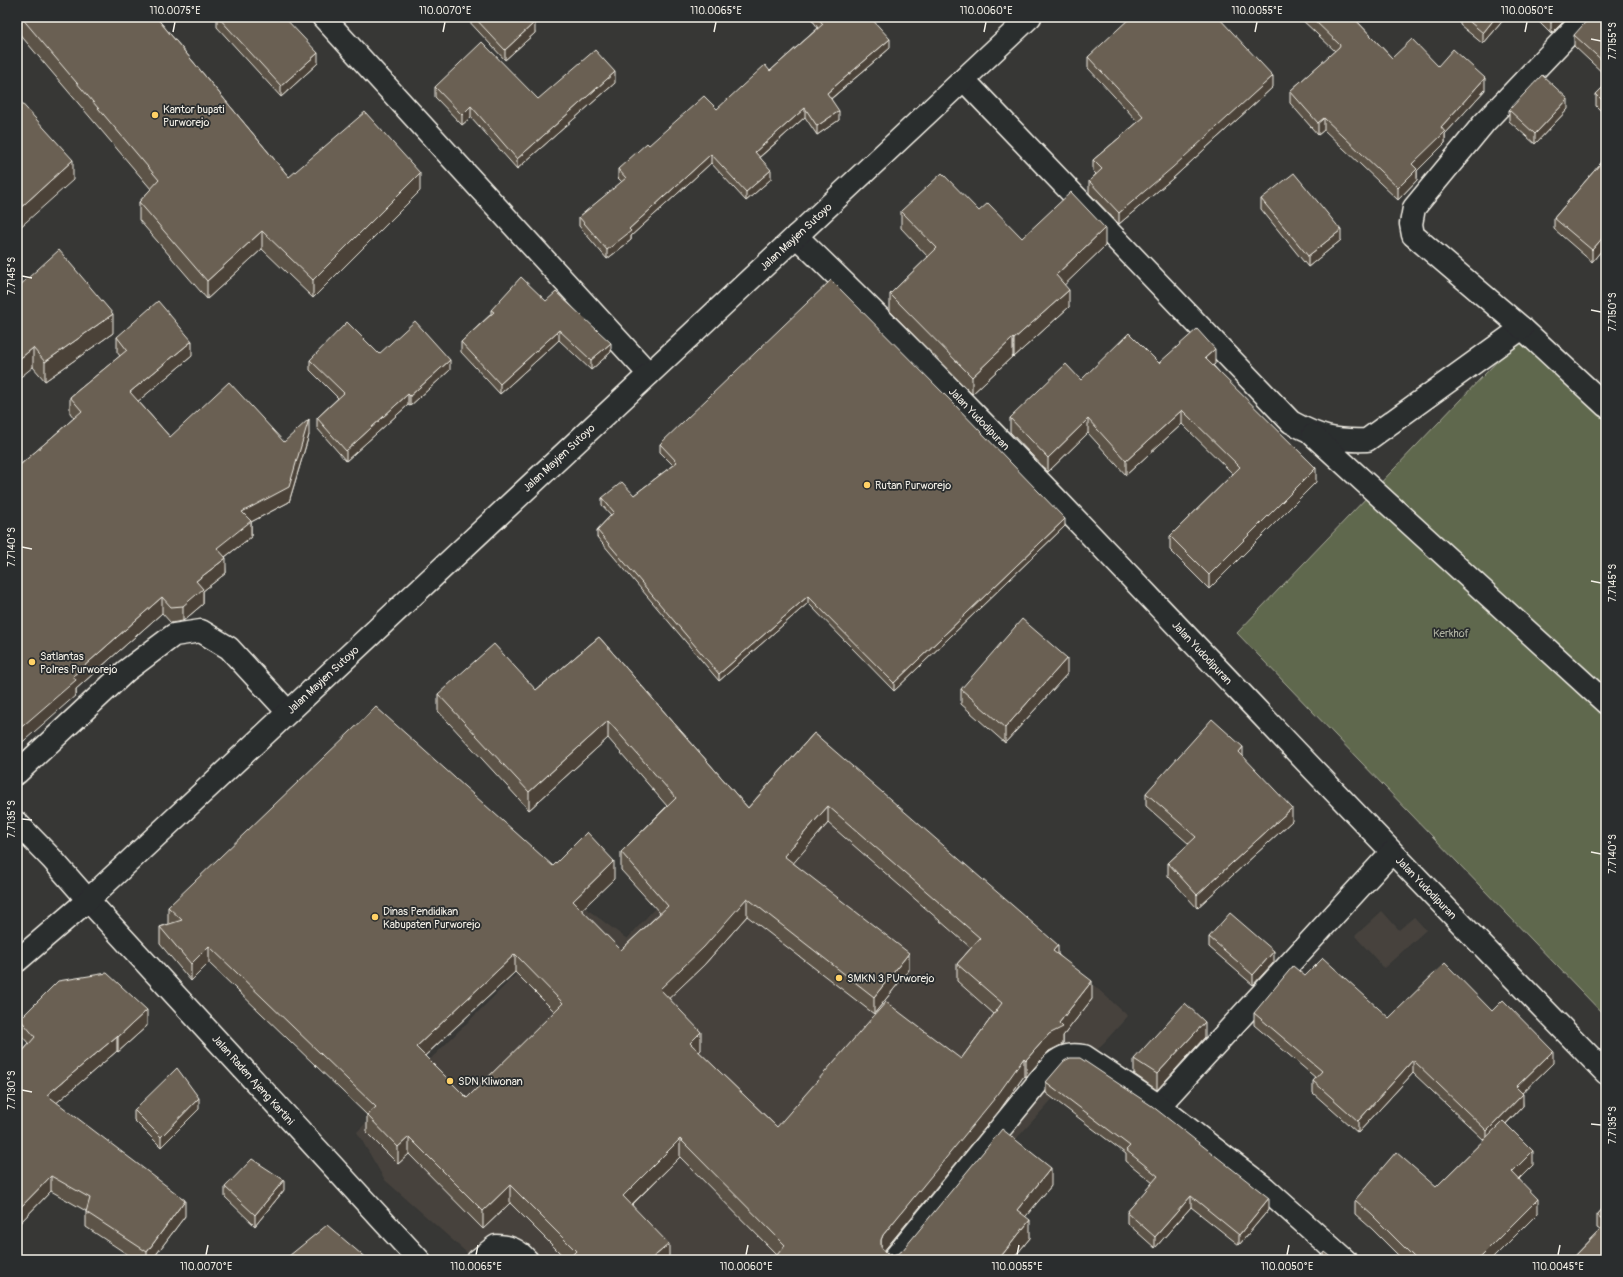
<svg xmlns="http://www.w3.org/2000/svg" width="1623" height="1277" font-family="Pangolin,sans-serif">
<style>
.built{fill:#47433e}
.green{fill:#5f674e;stroke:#aaac9b}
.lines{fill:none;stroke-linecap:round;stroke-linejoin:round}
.minor-casing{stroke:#f4f1e8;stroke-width:25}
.major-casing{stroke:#f4f1e8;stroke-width:25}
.minor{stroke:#2a2d2e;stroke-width:22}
.major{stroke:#2a2d2e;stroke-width:22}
.wall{fill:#5c5347;stroke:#f4f1e8;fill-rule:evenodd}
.shaded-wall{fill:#4b4339;stroke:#f4f1e8}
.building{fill:#6b6052;stroke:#f4f1e8;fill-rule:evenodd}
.ticks{fill:none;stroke:#f4f1e8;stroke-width:1.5}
.poi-dot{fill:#ffd166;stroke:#2a2d2e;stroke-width:1.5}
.labels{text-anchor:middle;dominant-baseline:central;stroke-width:3.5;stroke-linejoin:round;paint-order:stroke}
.poi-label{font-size:11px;fill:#f4f1e8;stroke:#2a2d2e;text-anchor:start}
.street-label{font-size:11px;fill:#f4f1e8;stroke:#2a2d2e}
.park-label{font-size:11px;fill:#b1b3a3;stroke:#2a2d2e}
.neatline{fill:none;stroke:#f4f1e8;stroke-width:1.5}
.ticks-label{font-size:10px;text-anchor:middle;fill:#f4f1e8}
</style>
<rect width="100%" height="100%" fill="#373735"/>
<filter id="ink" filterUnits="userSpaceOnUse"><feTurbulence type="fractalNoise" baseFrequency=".025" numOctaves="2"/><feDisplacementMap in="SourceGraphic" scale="8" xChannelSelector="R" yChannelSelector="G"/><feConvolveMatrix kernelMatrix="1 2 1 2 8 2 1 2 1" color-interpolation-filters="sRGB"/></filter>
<g filter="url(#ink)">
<g class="built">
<polygon points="813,734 1128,1016 906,1260 475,1260 385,1180 357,1132 584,907 627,939"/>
<polygon points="1382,911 1399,930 1414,917 1426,930 1384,968 1355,936"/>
</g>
<polygon class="green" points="1528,329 1606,398 1606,1017 1237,633"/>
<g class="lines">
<defs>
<g id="minor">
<polyline points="323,17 649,374"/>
<path d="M 964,80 L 1291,422 C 1320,438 1335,441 1367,440 L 1522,328 L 1606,406"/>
<path d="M 796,236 C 948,382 1092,537 1237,689 C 1359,818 1482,946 1606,1073"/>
<polyline points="1522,328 1413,235 1411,224 1414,208 1484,123 1585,17"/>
<polyline points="1313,435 1606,703"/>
<polyline points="17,773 126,671 174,635 201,631 229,648 288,712"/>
<polyline points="88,900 419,1260"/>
<polyline points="1159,1106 1391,853"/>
<path d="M 478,1260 L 496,1246 C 510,1246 518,1250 527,1260"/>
<path d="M 893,1260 L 1053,1064 C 1063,1055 1071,1054 1084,1056 L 1159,1106 L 1265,1188 L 1345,1260"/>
</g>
<g id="major">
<polyline points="17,823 52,859 88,900"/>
<polyline points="17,961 88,900 1030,17"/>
</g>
</defs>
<use href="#minor" class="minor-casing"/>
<use href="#major" class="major-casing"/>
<use href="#minor" class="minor"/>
<use href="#major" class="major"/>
</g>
<g class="wall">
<polygon points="17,17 156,17 289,177 420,191 313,298 262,249 207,299 139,220 139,202 151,189 17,31"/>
<polygon points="217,17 318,63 281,97 217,27"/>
<polygon points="465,17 530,17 535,33 505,60"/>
<polygon points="810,17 870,17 890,48 831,99 839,120 817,135 805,117 760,157 771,179 746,201 711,163 631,236 631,240 607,259 579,226 579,217 622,182 618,178 618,169 717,109 770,71 818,28"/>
<polygon points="1299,17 1353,17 1392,58 1438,66 1485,90 1445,134 1445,143 1417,171 1417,180 1398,200 1324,130 1318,135 1290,103 1290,91 1335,51"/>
<polygon points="1454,17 1506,17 1483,44 1460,25 1460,22"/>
<polygon points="1534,17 1568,17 1551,34"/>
<polygon points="1606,17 1606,76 1574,46 1574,35"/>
<polygon points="1141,18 1273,87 1172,179 1119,224 1089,193 1089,181 1096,174 1093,171 1093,160 1138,122 1088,68 1088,57"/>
<polygon points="615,83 517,169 471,117 462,125 435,97 435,87 538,99"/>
<polygon points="1606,84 1606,116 1596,106 1596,94"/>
<polygon points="1568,109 1535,144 1509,121 1509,110"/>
<polygon points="1606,157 1606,245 1592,262 1554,229 1554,218"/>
<polygon points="1261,199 1341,240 1308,267 1261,209"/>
<polygon points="901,211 979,211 1022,238 1105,246 1064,285 1069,307 1014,357 1013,356 972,394 890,311 890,294 928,257 901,228"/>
<polygon points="17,288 113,333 45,381 33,367"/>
<polygon points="546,301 611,352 591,370 559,340 500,394 461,352 461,342 491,314 491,310"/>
<polygon points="117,337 192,356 138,401 170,437 284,442 309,435 289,502 251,522 251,537 225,557 226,573 203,591 203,604 183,621 171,623 162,613 76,689 76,695 20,465 74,418 70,413 70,397 120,356 117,352"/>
<polygon points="379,354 450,370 410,406 408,405 346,461 317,428 317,418 338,398 310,370 310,360"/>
<polygon points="1159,363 1215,364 1213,365 1316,482 1209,589 1170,550 1170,536 1233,474 1182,424 1126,475 1088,433 1048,472 1010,432 1010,418 1081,380"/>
<polygon points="660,444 1065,526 894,691 808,603 719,681 597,537 597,530 611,515 602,505 602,498 634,495 673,465 660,452"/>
<path d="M 599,637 L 748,808 L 814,733 L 1058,954 L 1092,999 L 1063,1036 L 1063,1044 L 1049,1051 L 1026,1077 L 1024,1076 L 999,1111 L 884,1251 L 885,1252 L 891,1255 L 897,1254 L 1051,1186 L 1025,1217 L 1030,1238 L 1012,1260 L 773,1260 L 777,1255 L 680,1157 L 632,1205 L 669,1260 L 567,1260 L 510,1203 L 483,1229 L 409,1154 L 398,1164 L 367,1133 L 367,1115 L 209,963 L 191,981 L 160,944 L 160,927 L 168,924 L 168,907 L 553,866 L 614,879 L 581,910 L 621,950 L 660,913 L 621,870 L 621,852 L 667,806 L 608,738 L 529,810 L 438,711 L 438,694 L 536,690 ZM 828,823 L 971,948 L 957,964 L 957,981 L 994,1014 L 961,1059 L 777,1127 L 699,1052 L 701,1050 L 669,998 L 704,965 L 747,916 L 874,1014 L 909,970 L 793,863 ZM 515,972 L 555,1012 L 467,1098 L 425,1056 Z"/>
<polygon points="1067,674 1005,743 961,704 961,689"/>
<polygon points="1243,756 1292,821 1197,908 1168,876 1168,863 1189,844 1146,806 1146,793"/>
<polygon points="1209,937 1274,962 1253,985 1209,947"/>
<polygon points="1305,976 1389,1018 1492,1011 1553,1063 1522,1093 1523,1106 1506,1124 1533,1165 1519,1179 1538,1213 1491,1260 1403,1260 1372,1229 1355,1214 1355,1200 1436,1187 1484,1140 1413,1073 1358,1133 1313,1093 1313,1081 1316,1078 1254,1025 1254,1013"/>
<polygon points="20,1019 147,1026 118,1052 117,1051 56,1103 185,1216 152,1260 136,1260 86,1227 86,1211 51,1191 17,1226 17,1058 29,1044 20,1034"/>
<polygon points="1205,1037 1157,1090 1134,1074 1134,1059"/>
<polygon points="1046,1082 1269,1209 1239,1245 1191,1207 1155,1248 1127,1223 1127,1212 1153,1183 1126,1161 1126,1154 1046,1093"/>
<polygon points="199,1109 161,1147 134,1120 134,1110"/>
<polygon points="225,1187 284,1190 255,1226 225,1197"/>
<polygon points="1606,1205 1606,1260 1574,1260 1574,1257 1600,1230 1597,1228 1597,1215"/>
</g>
<g class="shaded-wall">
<polygon points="1496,17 1506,17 1483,44 1483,33"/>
<polygon points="1557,17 1568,17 1551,34 1551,23"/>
<polygon points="535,22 535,33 505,60 505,50"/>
<polygon points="890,39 890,48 827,102 827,93"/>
<polygon points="318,53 318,63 281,97 281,86"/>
<polygon points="615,72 615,83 517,169 517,159"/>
<polygon points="1273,76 1273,87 1172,179 1119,224 1119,213"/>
<polygon points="1485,78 1485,90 1445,134 1445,143 1417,171 1417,180 1398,200 1398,188 1412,164 1441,127"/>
<polygon points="1568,99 1568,109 1535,144 1535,134"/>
<polygon points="471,106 471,117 462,125 462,115"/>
<polygon points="805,108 805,117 755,161 755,152"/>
<polygon points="839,111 839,120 817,135 817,126"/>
<polygon points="1324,118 1324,130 1318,135 1318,123"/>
<polygon points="711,154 711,163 631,236 631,240 607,259 607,250 629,229"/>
<polygon points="73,160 73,180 17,230 17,211"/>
<polygon points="771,170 771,179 746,201 746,192"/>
<polygon points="420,173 420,191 313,298 313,280"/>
<polygon points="1105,228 1105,246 1056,293 1056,275"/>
<polygon points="1341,230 1341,240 1308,267 1308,256"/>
<polygon points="262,231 262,249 207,299 207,281"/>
<polygon points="1606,234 1606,245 1592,262 1592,250"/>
<polygon points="1069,290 1069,307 1014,357 1014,339"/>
<polygon points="113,314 113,333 45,381 45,362"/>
<polygon points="559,330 559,340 500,394 500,384"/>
<polygon points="1013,338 1013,356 972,394 972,377"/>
<polygon points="192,341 192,356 130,408 130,392"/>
<polygon points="611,343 611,352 591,370 591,360"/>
<polygon points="33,348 33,367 17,380 17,361"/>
<polygon points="1215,349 1215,364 1205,372 1205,358"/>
<polygon points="450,360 450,370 410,406 410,396"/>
<polygon points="408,394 408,405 346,461 346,451"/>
<polygon points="1182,410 1182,424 1126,475 1126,461"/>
<polygon points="309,419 309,435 289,502 251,522 251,537 217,563 217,548"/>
<polygon points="1088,419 1088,433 1048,472 1048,458"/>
<polygon points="1316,468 1316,482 1209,589 1209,575"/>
<polygon points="1065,519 1065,526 894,691 894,683"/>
<polygon points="226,558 226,573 203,591 203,604 183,621 183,606 196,581"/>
<polygon points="808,596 808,603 719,681 719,674"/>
<polygon points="162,597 162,613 76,689 76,695 17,747 17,731 73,676"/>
<polygon points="1067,658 1067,674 1005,743 1005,728"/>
<polygon points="608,721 608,738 529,810 529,792"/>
<polygon points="1243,747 1243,760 1239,752"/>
<polygon points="828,806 828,823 784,874 784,856"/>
<polygon points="1292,808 1292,821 1197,908 1197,895"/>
<polygon points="614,861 614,879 573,918 573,901"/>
<polygon points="747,898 747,916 704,965 660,1007 660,989"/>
<polygon points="1058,945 1058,962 1053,951"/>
<polygon points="209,946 209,963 191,981 191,964"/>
<polygon points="1274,951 1274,962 1253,985 1253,975"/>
<polygon points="909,953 909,970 874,1014 874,997"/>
<polygon points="515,954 515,972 416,1064 416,1047"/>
<polygon points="1092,981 1092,999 1063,1036 1063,1044 1049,1051 1026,1077 1026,1060 1049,1034 1059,1023"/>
<polygon points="147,1010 147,1026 118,1052 118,1037"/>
<polygon points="1205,1022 1205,1037 1157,1090 1157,1074"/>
<polygon points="701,1032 701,1050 690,1061 690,1043"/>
<polygon points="117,1036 117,1051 47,1111 47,1095"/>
<polygon points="1553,1051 1553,1063 1516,1099 1516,1087"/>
<polygon points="1024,1058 1024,1076 999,1111 883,1252 881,1258 881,1240 883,1235"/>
<polygon points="1413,1060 1413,1073 1358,1133 1358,1121"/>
<polygon points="1523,1094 1523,1106 1487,1143 1487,1131"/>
<polygon points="199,1098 199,1109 161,1147 161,1137"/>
<polygon points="409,1137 409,1154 398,1164 398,1147"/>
<polygon points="680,1139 680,1157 623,1213 623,1196"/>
<polygon points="1533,1151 1533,1165 1512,1186 1512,1172"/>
<polygon points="1051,1168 1051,1186 1017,1227 1017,1210"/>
<polygon points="51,1176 51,1191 17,1226 17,1211"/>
<polygon points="284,1180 284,1190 255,1226 255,1215"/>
<polygon points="510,1185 510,1203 483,1229 483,1211"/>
<polygon points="1191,1196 1191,1207 1155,1248 1155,1237"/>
<polygon points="1269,1198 1269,1209 1239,1245 1239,1235"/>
<polygon points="1538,1199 1538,1213 1491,1260 1477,1260"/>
<polygon points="185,1200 185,1216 152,1260 147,1260 147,1252"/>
<polygon points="1030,1220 1030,1238 1012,1260 998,1260"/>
<polygon points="669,1244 669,1260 650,1260"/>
</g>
<g class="building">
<polygon points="21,17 156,17 289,177 365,112 420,173 313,280 262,231 207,281 139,202 159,180"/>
<polygon points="218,17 284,17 318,53 281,86"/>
<polygon points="474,17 530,17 535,22 505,50"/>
<polygon points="817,17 870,17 890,39 827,93 839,111 817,126 805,108 755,152 771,170 746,192 711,154 629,229 631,231 607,250 579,217 626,178 618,169 647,143 649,145 704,96 717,109 765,65 770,71 823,24"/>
<polygon points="1131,17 1140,17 1141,18 1142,17 1218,17 1273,76 1172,168 1119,213 1089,181 1102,169 1093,160 1144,117 1088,57"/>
<polygon points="1311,17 1353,17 1392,58 1412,39 1438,66 1453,49 1485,78 1441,127 1445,132 1412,164 1417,169 1398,188 1324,118 1318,123 1290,91 1339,47 1340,45"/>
<polygon points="1464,17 1496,17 1483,33"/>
<polygon points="1546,17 1557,17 1551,23"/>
<polygon points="1590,17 1606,17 1606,64 1574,35"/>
<polygon points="482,42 538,99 595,50 615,72 517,159 471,106 462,115 435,87"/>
<polygon points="1542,75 1568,99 1535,134 1509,110"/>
<polygon points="1606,84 1606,104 1596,94"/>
<polygon points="17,98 73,160 17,211"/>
<polygon points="1606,157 1606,234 1592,250 1554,218"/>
<polygon points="942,173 979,211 988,203 1022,238 1071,192 1105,228 1056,275 1069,290 1014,339 1013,338 972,377 890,294 937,248 901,211"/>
<polygon points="1294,173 1341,230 1308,256 1261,199"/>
<polygon points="59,250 113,314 45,362 33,348 17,361 17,288"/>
<polygon points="521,277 546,301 556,292 611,343 591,360 559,330 500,384 461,342 494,312 491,310"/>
<polygon points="831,280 955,405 1065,519 894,683 808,596 719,674 597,530 614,512 602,498 622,482 634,495 677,462 660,444"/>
<polygon points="158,301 192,341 130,392 170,437 229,382 284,442 309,419 289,487 242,512 251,521 217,548 226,558 196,581 203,589 183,606 171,607 162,597 73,676 76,680 17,731 17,461 20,465 82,411 70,397 127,350 117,337"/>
<polygon points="415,321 450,360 410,396 408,394 346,451 317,418 344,393 310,360 347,322 379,354"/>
<polygon points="1197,329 1215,349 1205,358 1316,468 1209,575 1170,536 1240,467 1182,410 1126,461 1088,419 1048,458 1010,418 1066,364 1081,380 1129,333 1159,363"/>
<polygon points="1022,619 1067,658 1005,728 961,689"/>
<path d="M 599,637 L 748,808 L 814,733 L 1058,945 L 1053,951 L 1092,981 L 1059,1023 L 1063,1027 L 1049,1034 L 1026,1060 L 1024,1058 L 999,1093 L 883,1235 L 881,1240 L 881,1247 L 885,1252 L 891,1255 L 897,1254 L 902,1251 L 1002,1129 L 1051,1168 L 1017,1210 L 1030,1220 L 998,1260 L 773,1260 L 785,1245 L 680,1139 L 623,1196 L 669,1244 L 650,1260 L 571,1260 L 569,1258 L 576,1251 L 510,1185 L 483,1211 L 409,1137 L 398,1147 L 367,1115 L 376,1107 L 209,946 L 191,964 L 160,927 L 182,920 L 168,907 L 376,707 L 553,866 L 587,832 L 614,861 L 573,901 L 621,950 L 668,906 L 621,852 L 676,798 L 608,721 L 529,792 L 438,694 L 494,644 L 536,690 ZM 828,806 L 980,938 L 957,964 L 1002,1003 L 961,1059 L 886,1002 L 777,1127 L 690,1043 L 701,1032 L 660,989 L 704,947 L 747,898 L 874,997 L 909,953 L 784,856 ZM 515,954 L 563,1003 L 467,1098 L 416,1047 Z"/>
<polygon points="1212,719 1243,747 1239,752 1292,808 1197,895 1168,863 1196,837 1146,793"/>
<polygon points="1230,913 1274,951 1253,975 1209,937"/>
<polygon points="1323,958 1389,1018 1445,963 1492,1011 1503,1000 1553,1051 1516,1087 1523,1094 1487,1131 1413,1060 1358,1121 1313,1081 1322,1071 1254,1013 1293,966 1305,976"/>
<polygon points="107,973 147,1010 118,1037 117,1036 47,1095 185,1200 147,1252 86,1212 90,1198 51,1176 17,1211 17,1058 35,1037 20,1019 58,981"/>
<polygon points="1185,1003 1205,1022 1157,1074 1134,1059"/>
<polygon points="1070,1058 1080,1058 1152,1106 1269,1198 1239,1235 1191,1196 1155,1237 1127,1212 1158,1176 1126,1150 1130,1146 1046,1082 1064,1061"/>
<polygon points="177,1068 199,1098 161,1137 134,1110"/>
<polygon points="1503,1121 1533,1151 1512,1172 1538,1199 1477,1260 1417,1260 1372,1215 1355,1200 1396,1152 1436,1187"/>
<polygon points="252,1159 284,1180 255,1215 225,1187"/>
<polygon points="1606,1205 1606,1222 1597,1215"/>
<polygon points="1606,1224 1606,1260 1576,1260 1574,1257"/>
<polygon points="327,1225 368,1260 284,1260"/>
<polygon points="1325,1252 1335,1260 1319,1260"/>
</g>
</g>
<path class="ticks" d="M 173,32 L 175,22M 443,32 L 445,22M 714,32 L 716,22M 984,32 L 986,22M 1255,32 L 1257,22M 1525,32 L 1527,22M 1591,39 L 1601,41M 22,276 L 32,278M 1591,310 L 1601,312M 22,547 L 32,549M 1591,581 L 1601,583M 22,819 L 32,820M 1591,852 L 1601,854M 22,1090 L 32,1092M 1591,1124 L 1601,1125M 206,1255 L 208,1245M 476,1255 L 478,1245M 746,1255 L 748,1245M 1017,1255 L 1019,1245M 1287,1255 L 1289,1245M 1558,1255 L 1560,1245"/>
<g class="poi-dot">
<circle cx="155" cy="115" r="4"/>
<circle cx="867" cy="485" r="4"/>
<circle cx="32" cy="662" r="4"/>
<circle cx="375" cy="917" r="4"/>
<circle cx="839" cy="978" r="4"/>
<circle cx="450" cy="1081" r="4"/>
</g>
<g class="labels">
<g class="poi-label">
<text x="163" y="109">Kantor bupati<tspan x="163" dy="13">Purworejo</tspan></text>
<text x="875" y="485">Rutan Purworejo</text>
<text x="40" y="656">Satlantas<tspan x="40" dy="13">Polres Purworejo</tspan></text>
<text x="383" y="911">Dinas Pendidikan<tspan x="383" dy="13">Kabupaten Purworejo</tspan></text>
<text x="847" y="978">SMKN 3 PUrworejo</text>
<text x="458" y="1081">SDN Kliwonan</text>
</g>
<g class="street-label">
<text transform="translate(796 237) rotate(-43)">Jalan Mayjen Sutoyo</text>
<text transform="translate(979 419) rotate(46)">Jalan Yudodipuran</text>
<text transform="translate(559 458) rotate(-43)">Jalan Mayjen Sutoyo</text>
<text transform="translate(1202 653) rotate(47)">Jalan Yudodipuran</text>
<text transform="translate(323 680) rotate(-43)">Jalan Mayjen Sutoyo</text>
<text transform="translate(1426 888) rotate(46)">Jalan Yudodipuran</text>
<text transform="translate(253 1080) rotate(48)">Jalan Raden Ajeng Kartini</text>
</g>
<g class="park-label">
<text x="1451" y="633">Kerkhof</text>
</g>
</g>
<rect width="1623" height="1277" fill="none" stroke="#2a2d2e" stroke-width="44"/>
<rect x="22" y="22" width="1579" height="1233" class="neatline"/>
<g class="ticks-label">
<text x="175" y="14">110.0075°E</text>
<text x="445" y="14">110.0070°E</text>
<text x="716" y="14">110.0065°E</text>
<text x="986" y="14">110.0060°E</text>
<text x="1257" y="14">110.0055°E</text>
<text x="1527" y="14">110.0050°E</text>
<text transform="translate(1612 41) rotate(-90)" y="4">7.7155°S</text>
<text transform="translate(11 276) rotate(-90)" y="4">7.7145°S</text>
<text transform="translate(1612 312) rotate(-90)" y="4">7.7150°S</text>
<text transform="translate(11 547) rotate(-90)" y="4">7.7140°S</text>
<text transform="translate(1612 583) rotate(-90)" y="4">7.7145°S</text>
<text transform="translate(11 819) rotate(-90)" y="4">7.7135°S</text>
<text transform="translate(1612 854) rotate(-90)" y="4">7.7140°S</text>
<text transform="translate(11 1090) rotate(-90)" y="4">7.7130°S</text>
<text transform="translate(1612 1125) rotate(-90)" y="4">7.7135°S</text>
<text x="206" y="1270">110.0070°E</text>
<text x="476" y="1270">110.0065°E</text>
<text x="746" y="1270">110.0060°E</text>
<text x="1017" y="1270">110.0055°E</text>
<text x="1287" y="1270">110.0050°E</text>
<text x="1558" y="1270">110.0045°E</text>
</g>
</svg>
